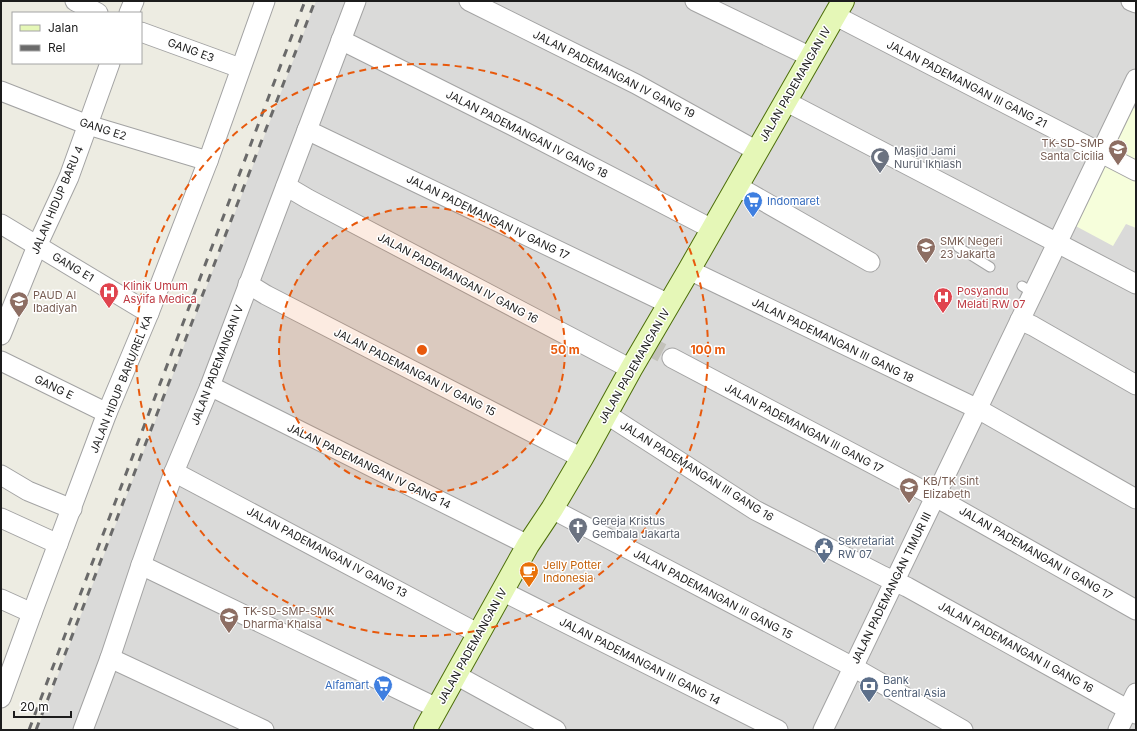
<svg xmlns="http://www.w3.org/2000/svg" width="1137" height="731" font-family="Inter,sans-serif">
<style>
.residential{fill:#dadad9}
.education{fill:#f6fedb}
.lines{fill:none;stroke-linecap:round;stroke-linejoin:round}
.street-tunnel{stroke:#c3c2ba;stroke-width:19;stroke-dasharray:19 10;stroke-linecap:butt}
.lane-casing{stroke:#a3a3a3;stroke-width:11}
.street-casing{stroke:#a3a3a3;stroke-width:21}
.secondary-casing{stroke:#4c6e09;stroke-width:24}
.lane{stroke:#fff;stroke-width:9}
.street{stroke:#fff;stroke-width:19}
.secondary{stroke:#e5f7b7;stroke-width:22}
.rail{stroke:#6a6a6a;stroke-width:3;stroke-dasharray:8 8;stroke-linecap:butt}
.ring{fill:none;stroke:#e8590c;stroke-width:2;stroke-dasharray:7 5}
.labels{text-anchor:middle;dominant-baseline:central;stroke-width:3;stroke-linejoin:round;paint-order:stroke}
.street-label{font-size:11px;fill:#1c1c1c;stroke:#fff}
.education-label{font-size:11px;fill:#785e54;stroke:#fff;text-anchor:start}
.worship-label{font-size:11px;fill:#5b616d;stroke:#fff;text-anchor:start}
.shop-label{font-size:11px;fill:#366cbe;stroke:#fff;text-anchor:start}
.health-label{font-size:11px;fill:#be3a42;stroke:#fff;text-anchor:start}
.service-label{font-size:11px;fill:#4e5e75;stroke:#fff;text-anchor:start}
.food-label{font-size:11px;fill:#c56008;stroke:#fff;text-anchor:start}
.centre{fill:#e8590c;stroke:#fff;stroke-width:2}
.ring-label{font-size:12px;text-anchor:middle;font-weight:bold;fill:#e8590c;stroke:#fff;stroke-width:3;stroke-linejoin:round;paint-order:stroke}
</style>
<rect width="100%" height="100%" fill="#edece2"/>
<polygon class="residential" points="316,1 1136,1 1136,730 37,730"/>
<polygon class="education" points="1131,107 1136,109 1136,228 1126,224 1113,246 1070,223"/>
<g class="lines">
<polyline class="street-tunnel" points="645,344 672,358"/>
<defs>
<g id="lane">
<polyline points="958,247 990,267"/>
<polyline points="1022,286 1033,293"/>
</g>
<g id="street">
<polyline points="75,1 98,13"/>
<polyline points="469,1 636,84 757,151"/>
<polyline points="695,1 811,57"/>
<polyline points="1131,1 1136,3"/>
<polyline points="129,13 134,1"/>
<polyline points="834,15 1136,171"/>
<polyline points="141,32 240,68"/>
<polyline points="341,40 521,130 712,229"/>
<polyline points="1,91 88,125 208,161"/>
<polyline points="785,101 1136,284"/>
<polyline points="307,130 669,304"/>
<polyline points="286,186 308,199 631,369"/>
<polyline points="737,186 870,262"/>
<polyline points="1,224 149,313"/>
<polyline points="689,270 978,409 1136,499"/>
<polyline points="248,284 266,295 582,458"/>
<polyline points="1020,320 1033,326 1136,385"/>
<polyline points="1,335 37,246 69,177 110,63"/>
<polyline points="672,358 941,500 1136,610"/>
<polyline points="1,361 107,413"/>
<polyline points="210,386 528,545"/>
<polyline points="606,414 755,510 883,576 907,587 1136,714"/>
<polyline points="174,472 479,634"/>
<polyline points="1,475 28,491 72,509"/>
<polyline points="552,509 853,667 963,730"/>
<polyline points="1,518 58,544"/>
<polyline points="141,565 437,708"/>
<polyline points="502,591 778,730"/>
<polyline points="1,599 32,613"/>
<polyline points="110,658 264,730"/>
<polyline points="456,675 556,730"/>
<polyline points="1,698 32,613 107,413 149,313 208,161 265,1"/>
<polyline points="83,730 110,658 141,565 174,472 210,386 356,1"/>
<polyline points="823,730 1136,79"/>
<polyline points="1118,730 1136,693"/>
</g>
<polyline id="secondary" points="425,730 528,545 552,509 582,458 631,369 689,270 843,1"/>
</defs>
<use href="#lane" class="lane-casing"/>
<use href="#street" class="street-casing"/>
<use href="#secondary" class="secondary-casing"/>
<use href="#lane" class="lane"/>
<use href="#street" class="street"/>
<use href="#secondary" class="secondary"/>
<g class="rail">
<polyline points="29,730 305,1"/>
<polyline points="36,730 315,1"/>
</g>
</g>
<circle cx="422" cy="350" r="143" fill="#e8590c" fill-opacity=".12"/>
<g class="ring">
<circle cx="422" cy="350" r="143"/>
<circle cx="422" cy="350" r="286"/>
</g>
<defs>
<symbol id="school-pin" viewBox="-11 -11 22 30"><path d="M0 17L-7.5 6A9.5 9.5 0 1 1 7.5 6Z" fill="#8d6e63" stroke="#fff"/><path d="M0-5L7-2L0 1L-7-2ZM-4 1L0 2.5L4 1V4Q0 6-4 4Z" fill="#fff"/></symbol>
<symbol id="mosque-pin" viewBox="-11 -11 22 30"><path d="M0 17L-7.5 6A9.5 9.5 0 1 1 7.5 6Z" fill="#6b7280" stroke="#fff"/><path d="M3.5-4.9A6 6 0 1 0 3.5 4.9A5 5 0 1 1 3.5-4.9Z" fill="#fff"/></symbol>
<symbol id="supermarket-pin" viewBox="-11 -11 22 30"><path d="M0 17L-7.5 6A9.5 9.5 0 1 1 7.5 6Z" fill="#3f7fe0" stroke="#fff"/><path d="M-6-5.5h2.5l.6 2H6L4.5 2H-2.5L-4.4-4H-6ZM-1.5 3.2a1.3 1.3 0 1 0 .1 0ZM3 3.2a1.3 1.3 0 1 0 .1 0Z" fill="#fff"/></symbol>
<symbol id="hospital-pin" viewBox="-11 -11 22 30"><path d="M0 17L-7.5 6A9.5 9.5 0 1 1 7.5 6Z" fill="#e0444e" stroke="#fff"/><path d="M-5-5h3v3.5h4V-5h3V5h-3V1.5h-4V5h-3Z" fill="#fff"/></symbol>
<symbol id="church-pin" viewBox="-11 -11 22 30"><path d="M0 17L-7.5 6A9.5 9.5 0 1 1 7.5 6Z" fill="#6b7280" stroke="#fff"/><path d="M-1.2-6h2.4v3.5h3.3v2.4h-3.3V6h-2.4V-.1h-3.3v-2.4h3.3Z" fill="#fff"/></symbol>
<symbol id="civic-pin" viewBox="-11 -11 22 30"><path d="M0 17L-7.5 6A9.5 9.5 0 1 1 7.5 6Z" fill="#5c6f8a" stroke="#fff"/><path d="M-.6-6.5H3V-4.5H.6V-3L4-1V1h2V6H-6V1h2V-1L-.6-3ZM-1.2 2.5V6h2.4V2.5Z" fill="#fff"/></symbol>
<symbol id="cafe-pin" viewBox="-11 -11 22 30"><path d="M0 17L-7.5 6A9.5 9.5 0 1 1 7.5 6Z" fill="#e8710a" stroke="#fff"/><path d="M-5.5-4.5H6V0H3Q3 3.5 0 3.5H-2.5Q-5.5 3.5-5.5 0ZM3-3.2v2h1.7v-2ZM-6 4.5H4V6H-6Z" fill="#fff"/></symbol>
<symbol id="bank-pin" viewBox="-11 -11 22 30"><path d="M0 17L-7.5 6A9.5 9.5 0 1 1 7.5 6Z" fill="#5c6f8a" stroke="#fff"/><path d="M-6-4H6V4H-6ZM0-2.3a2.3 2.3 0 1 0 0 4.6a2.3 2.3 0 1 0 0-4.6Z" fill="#fff"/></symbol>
</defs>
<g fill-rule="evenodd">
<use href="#school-pin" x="1107" y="138" width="22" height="30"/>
<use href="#mosque-pin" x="869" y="146" width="22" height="30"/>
<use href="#supermarket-pin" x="742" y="190" width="22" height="30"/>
<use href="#school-pin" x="915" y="236" width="22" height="30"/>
<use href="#hospital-pin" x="98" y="281" width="22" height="30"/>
<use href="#hospital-pin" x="932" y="286" width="22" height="30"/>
<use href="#school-pin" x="8" y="290" width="22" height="30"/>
<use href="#school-pin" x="898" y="476" width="22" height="30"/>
<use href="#church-pin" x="567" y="516" width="22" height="30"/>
<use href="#civic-pin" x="813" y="536" width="22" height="30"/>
<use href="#cafe-pin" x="518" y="560" width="22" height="30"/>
<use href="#school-pin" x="218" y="606" width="22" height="30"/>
<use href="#supermarket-pin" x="372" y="674" width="22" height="30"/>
<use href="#bank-pin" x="858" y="675" width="22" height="30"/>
</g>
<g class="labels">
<g class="street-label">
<text transform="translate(191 50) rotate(20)">GANG E3</text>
<text transform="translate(614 74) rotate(27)">JALAN PADEMANGAN IV GANG 19</text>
<text transform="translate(795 84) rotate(-60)">JALAN PADEMANGAN IV</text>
<text transform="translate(967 84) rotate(27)">JALAN PADEMANGAN III GANG 21</text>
<text transform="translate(103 129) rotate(18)">GANG E2</text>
<text transform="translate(527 134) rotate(27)">JALAN PADEMANGAN IV GANG 18</text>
<text transform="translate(57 200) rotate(-67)">JALAN HIDUP BARU 4</text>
<text transform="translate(488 217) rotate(26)">JALAN PADEMANGAN IV GANG 17</text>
<text transform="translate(73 267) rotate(31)">GANG E1</text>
<text transform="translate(458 278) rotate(28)">JALAN PADEMANGAN IV GANG 16</text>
<text transform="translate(833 340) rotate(26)">JALAN PADEMANGAN III GANG 18</text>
<text transform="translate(217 365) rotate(-69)">JALAN PADEMANGAN V</text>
<text transform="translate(634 366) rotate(-60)">JALAN PADEMANGAN IV</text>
<text transform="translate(415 372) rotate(27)">JALAN PADEMANGAN IV GANG 15</text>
<text transform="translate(121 384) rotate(-68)">JALAN HIDUP BARU/REL KA</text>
<text transform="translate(54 387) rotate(26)">GANG E</text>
<text transform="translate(804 428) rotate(28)">JALAN PADEMANGAN III GANG 17</text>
<text transform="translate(369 466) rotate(26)">JALAN PADEMANGAN IV GANG 14</text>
<text transform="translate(697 471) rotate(32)">JALAN PADEMANGAN III GANG 16</text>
<text transform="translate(327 552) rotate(28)">JALAN PADEMANGAN IV GANG 13</text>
<text transform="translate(1036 553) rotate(30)">JALAN PADEMANGAN II GANG 17</text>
<text transform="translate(891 588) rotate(-64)">JALAN PADEMANGAN TIMUR III</text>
<text transform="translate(713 594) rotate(28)">JALAN PADEMANGAN III GANG 15</text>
<text transform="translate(472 646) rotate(-61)">JALAN PADEMANGAN IV</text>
<text transform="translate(1016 647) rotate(29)">JALAN PADEMANGAN II GANG 16</text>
<text transform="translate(640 661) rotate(27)">JALAN PADEMANGAN III GANG 14</text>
</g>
<g class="education-label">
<text x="1104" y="143" text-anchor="end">TK-SD-SMP<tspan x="1104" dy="13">Santa Cicilia</tspan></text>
<text x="940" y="241">SMK Negeri<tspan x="940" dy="13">23 Jakarta</tspan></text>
<text x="33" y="295">PAUD Al<tspan x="33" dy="13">Ibadiyah</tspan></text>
<text x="923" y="481">KB/TK Sint<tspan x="923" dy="13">Elizabeth</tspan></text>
<text x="243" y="611">TK-SD-SMP-SMK<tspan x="243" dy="13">Dharma Khalsa</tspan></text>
</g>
<g class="worship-label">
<text x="894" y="151">Masjid Jami<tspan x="894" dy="13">Nurul Ikhlash</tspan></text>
<text x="592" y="521">Gereja Kristus<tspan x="592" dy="13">Gembala Jakarta</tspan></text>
</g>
<g class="shop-label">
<text x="767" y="201">Indomaret</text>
<text x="369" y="685" text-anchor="end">Alfamart</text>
</g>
<g class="health-label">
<text x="123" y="286">Klinik Umum<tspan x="123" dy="13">Asyifa Medica</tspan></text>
<text x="957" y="291">Posyandu<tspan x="957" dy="13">Melati RW 07</tspan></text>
</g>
<g class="service-label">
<text x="838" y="541">Sekretariat<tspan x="838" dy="13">RW 07</tspan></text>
<text x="883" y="680">Bank<tspan x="883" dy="13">Central Asia</tspan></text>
</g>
<g class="food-label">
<text x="543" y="565">Jelly Potter<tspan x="543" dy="13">Indonesia</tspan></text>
</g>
</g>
<circle cx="422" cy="350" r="6" class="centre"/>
<g class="ring-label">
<text x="565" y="354">50 m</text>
<text x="708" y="354">100 m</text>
</g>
<rect width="1137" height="731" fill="none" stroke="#1c1c1c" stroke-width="4"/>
<rect x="12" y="12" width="130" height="52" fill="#ffffff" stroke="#a4a4a4"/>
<rect x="20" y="25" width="20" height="6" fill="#e5f7b7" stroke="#a4a4a4"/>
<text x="48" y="32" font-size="12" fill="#1c1c1c">Jalan</text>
<rect x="20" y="45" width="20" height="6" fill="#6a6a6a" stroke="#a4a4a4"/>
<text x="48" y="52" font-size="12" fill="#1c1c1c">Rel</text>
<path d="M14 711v6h57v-6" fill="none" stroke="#1c1c1c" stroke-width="2"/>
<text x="20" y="711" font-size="12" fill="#1c1c1c" stroke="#ffffff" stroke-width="3" paint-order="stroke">20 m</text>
</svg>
